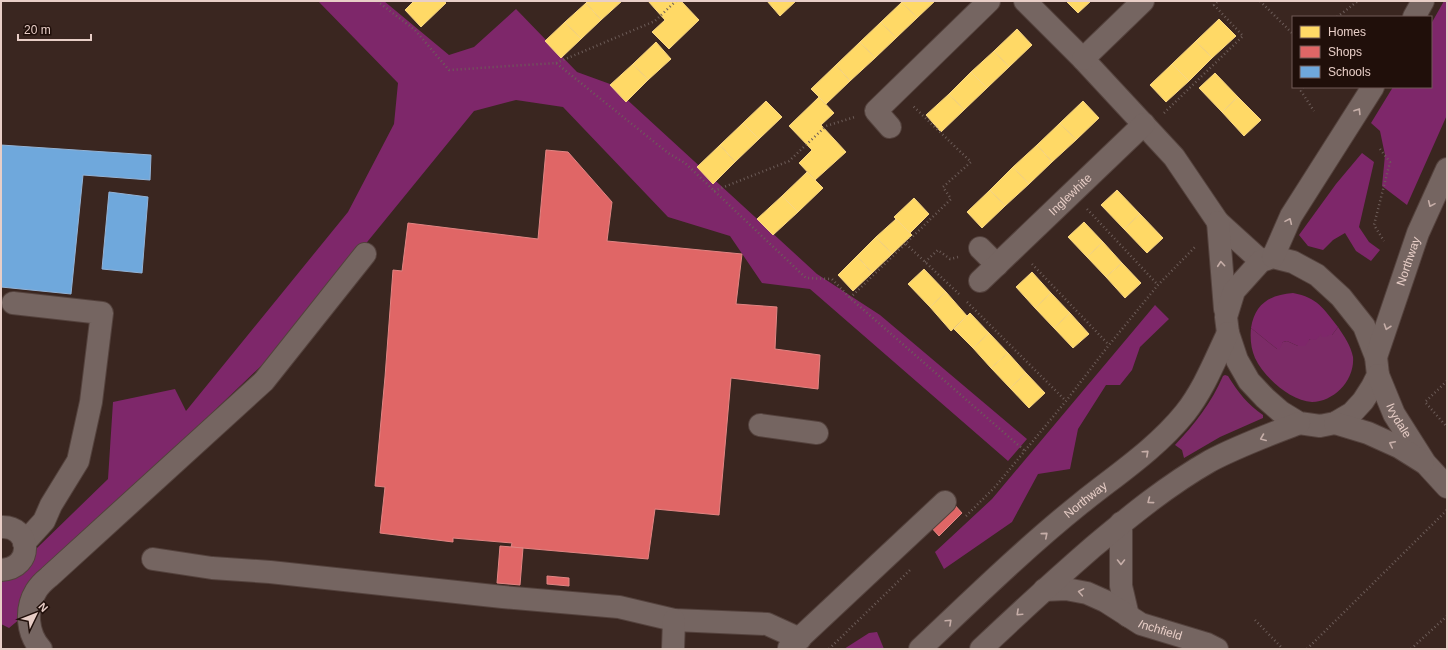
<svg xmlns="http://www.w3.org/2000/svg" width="1448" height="650" font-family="Arial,sans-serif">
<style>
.green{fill:#7c2b67}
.forest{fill:#7e276a}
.homes{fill:#ffd966;stroke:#f8d683}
.shops{fill:#e06666;stroke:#e28583}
.schools{fill:#6fa8dc;stroke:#93b3d6}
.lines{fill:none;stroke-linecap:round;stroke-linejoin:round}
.minor-casing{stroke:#54423d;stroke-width:24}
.path{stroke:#6d5d59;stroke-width:2.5;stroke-dasharray:1 3;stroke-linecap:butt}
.minor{stroke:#756561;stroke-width:22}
.oneway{stroke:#c6aea8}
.labels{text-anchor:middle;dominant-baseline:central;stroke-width:4;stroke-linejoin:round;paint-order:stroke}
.street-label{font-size:12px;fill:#e8cec7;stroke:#200f0a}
</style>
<rect width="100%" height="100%" fill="#3a2620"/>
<g class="green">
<path d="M 1338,327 C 1344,336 1351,346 1353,357 C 1355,380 1334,402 1312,402 C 1290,401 1264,377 1255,358 C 1251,349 1250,339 1251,328 L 1277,349 L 1283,342 L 1287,341 L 1298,346 L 1321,333 L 1332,335 Z"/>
<path d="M 1225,375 L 1228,376 C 1237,391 1248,405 1263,415 L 1263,418 L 1220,437 L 1184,458 L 1182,450 L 1175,445 C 1194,425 1212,402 1223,376 Z"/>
</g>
<g class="forest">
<polygon points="318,1 384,1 449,55 474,47 516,9 577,72 610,84 817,274 880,315 1027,439 1008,461 810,289 762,283 730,236 668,217 563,107 516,100 474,111 284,344 168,455 21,618 9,628 1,624 1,583 108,479 113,402 175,389 186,411 348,212 394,124 398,83"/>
<polygon points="1444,1 1447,1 1447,115 1407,205 1382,186 1385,155 1380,131 1371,123 1393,87 1431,87 1431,24"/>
<polygon points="1362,153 1374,162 1359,227 1369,242 1380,250 1371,261 1356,251 1345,233 1333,240 1323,250 1308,246 1299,235 1336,184"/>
<path d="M 1293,293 C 1318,298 1323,308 1338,327 L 1332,335 L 1329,335 L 1326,337 L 1322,337 L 1321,334 L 1316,340 L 1310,339 L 1305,346 L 1298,346 L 1287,341 L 1283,342 L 1279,350 L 1277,349 L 1251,328 C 1255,304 1269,295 1293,293 Z"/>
<polygon points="1155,305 1169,319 1140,347 1132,370 1120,385 1106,385 1078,429 1070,469 1038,474 1012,522 944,569 935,552 992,499"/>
<polygon points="877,632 884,649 844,649 869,633"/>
</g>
<g class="homes">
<polygon points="414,1 444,1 446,3 421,27 405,10"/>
<polygon points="588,1 622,1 601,20 586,3"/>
<polygon points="648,1 681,1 699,20 669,49 652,32 665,20"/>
<polygon points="767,1 796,1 780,16"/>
<polygon points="904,1 935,1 917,18 902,2"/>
<polygon points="1066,1 1091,1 1078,13"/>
<polygon points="902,2 917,18 896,38 881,22"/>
<polygon points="586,3 601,20 581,39 565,22"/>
<polygon points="1219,19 1236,36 1212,58 1196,41"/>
<polygon points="565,22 581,39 561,58 545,41"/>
<polygon points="881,22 896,38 875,58 860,42"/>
<polygon points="1017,29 1032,45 1009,67 994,51"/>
<polygon points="1196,41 1212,58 1189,81 1172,64"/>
<polygon points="656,42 671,59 648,80 633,64"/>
<polygon points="860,42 875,58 850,81 836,65"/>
<polygon points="994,51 1009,67 987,88 971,72"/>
<polygon points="633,64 648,80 626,102 610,85"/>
<polygon points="1172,64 1189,81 1166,102 1150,85"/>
<polygon points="836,65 850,81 826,104 811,89"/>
<polygon points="971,72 987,88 964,110 949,94"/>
<polygon points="1215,73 1238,97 1222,112 1199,88"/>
<polygon points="949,94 964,110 941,132 926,115"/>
<polygon points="819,97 834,113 821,125 846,152 815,180 799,163 812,150 789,126"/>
<polygon points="1238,97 1261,120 1244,136 1222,112"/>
<polygon points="766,101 782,117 759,139 743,123"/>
<polygon points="1083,101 1099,118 1076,140 1060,123"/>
<polygon points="743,123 759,139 735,162 720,145"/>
<polygon points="1060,123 1076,140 1052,162 1037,145"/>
<polygon points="720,145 735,162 713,184 697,167"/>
<polygon points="1037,145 1052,162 1029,184 1013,167"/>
<polygon points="1013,167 1029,184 1005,206 990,190"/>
<polygon points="807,172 823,188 798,212 782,196"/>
<polygon points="990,190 1005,206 982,228 967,212"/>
<polygon points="1117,190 1140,214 1124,229 1101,205"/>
<polygon points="782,196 798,212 773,235 757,219"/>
<polygon points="914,198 929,214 910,233 894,217"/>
<polygon points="1140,214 1163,238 1147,253 1124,229"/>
<polygon points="896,219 912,235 892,254 876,237"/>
<polygon points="1084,222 1103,242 1087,257 1068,237"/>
<polygon points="876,237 892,254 872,273 857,256"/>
<polygon points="1103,242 1122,263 1106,277 1087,257"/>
<polygon points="857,256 872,273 853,291 838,275"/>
<polygon points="1122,263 1141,283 1125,298 1106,277"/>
<polygon points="924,269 946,292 930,307 908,284"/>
<polygon points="1032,272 1051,293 1035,308 1016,287"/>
<polygon points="946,292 967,316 951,331 930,307"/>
<polygon points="1051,293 1070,313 1054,328 1035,308"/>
<polygon points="970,313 989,333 973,348 954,329"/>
<polygon points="1070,313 1089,334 1073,348 1054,328"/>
<polygon points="989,333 1008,353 991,368 973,348"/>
<polygon points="1008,353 1026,373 1010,388 991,368"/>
<polygon points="1026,373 1045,393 1029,408 1010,388"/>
</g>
<g class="shops">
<polygon points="546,150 568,152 612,202 607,241 742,254 736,304 777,307 775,349 820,355 818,389 731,378 719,515 655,509 648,559 511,547 512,543 453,538 453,542 380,533 385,487 375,486 385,377 393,270 402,271 408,223 538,239"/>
<polygon points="953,503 962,513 939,536 929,525"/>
<polygon points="500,546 523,548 520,585 497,583"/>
<polygon points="547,576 569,578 569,586 547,584"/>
</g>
<g class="schools">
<polygon points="1,145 151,155 150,180 83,175 71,294 1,287"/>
<polygon points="109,192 148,197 142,273 102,269"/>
</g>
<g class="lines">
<defs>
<g id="minor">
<polyline points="1025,1 1083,59 1174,157 1218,222 1261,261"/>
<polyline points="1414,17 1423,1"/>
<polyline points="1083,59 1143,1"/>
<polyline points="890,127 876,111 989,1"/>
<polyline points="1218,222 1225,309"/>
<polyline points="980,248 997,265"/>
<polygon points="1273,257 1293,262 1317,275 1341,297 1364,326 1376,357 1378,375 1372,387 1363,401 1352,413 1335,423 1320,426 1299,423 1281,412 1265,398 1249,381 1237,360 1228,333 1226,317 1234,291 1261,261"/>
<polyline points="1273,257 1291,216 1373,87"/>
<path id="s1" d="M 980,281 L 1144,124"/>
<polyline points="13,303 102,313 91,402 78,461 51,505 44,521 24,543"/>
<path id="s2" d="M 1376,357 L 1418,233 L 1447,169"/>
<path id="s3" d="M 1378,375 L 1394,414 L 1425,463 L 1447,487"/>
<polyline points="1335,423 1368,433 1399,447 1423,462"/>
<polyline points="760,425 817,433"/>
<polyline points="1121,523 1121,586 1128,616"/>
<path d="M 1,527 C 31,525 35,568 1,570"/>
<polyline points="153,559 212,568 270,572 503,597 619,607 674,620 767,624 800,639"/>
<path id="s4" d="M 1044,590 L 1066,589 L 1087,593 L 1105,601 L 1141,624 L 1207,644 L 1217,649"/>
<polyline points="789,648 945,502"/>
<path d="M 41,649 C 27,634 25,609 36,591 C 39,586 44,581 49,577 L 264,381 L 365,254"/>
<polyline points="673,649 674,620"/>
<path id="s5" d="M 920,649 C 972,600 1024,549 1080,504 C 1116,475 1156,449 1185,413 C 1204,389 1215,360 1228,333"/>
<path d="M 981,649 C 1018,614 1055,580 1093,547 C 1130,516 1168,485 1210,461 C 1238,446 1269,435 1299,423"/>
</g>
</defs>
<use href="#minor" class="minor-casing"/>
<g class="path">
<polyline points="377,1 415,30 449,70 556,63 668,153 685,163 806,278 832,279 850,298 1025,451"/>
<polyline points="1260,1 1293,34"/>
<polyline points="1337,17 1358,1"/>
<polyline points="556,63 655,21 676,1"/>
<polyline points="1303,87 1301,91 1314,111"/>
<polyline points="1164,113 1243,36 1214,5 1218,1"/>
<polyline points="1380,149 1390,162 1374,225 1384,241"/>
<polyline points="714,191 789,161 826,126 855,117"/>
<polyline points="1087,209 1158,285"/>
<polyline points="906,244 959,294"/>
<polyline points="925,262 938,250 950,259 958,257"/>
<polyline points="1032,264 1109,345"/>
<polyline points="850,298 951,199 943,187 971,162 913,106"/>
<polyline points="967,302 1066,401"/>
<polyline points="1447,381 1425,402 1447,427"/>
<polyline points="966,516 995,487 1066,401 1109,345 1158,285 1196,246"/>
<polyline points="1255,620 1283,649"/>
<polyline points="829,649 912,568"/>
<polyline points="1307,649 1447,510"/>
<polyline points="1411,649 1447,616"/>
</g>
<use href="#minor" class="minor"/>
</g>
<defs><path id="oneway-chevron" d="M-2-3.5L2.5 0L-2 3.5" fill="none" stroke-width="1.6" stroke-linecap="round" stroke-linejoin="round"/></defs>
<g class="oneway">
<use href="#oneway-chevron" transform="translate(1358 111) rotate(-58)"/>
<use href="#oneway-chevron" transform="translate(1431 204) rotate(114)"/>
<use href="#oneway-chevron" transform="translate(1289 221) rotate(-66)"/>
<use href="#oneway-chevron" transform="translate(1221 264) rotate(-95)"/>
<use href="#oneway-chevron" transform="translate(1387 327) rotate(109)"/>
<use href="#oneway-chevron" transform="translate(1263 438) rotate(158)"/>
<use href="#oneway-chevron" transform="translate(1392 444) rotate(-154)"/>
<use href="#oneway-chevron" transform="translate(1146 453) rotate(-42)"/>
<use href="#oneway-chevron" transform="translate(1150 501) rotate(143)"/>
<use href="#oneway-chevron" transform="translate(1045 535) rotate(-41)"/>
<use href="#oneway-chevron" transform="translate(1121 562) rotate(90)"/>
<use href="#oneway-chevron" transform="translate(1081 592) rotate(-170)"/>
<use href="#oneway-chevron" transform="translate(1019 613) rotate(137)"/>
<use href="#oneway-chevron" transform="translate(949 622) rotate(-43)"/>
</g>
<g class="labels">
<g class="street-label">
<text stroke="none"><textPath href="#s1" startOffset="125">Inglewhite</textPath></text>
<text stroke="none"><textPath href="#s2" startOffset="101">Northway</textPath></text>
<text stroke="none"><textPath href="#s3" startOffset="50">Ivydale</textPath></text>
<text stroke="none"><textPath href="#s5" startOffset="223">Northway</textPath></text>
<text stroke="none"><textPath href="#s4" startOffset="126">Inchfield</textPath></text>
</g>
</g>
<rect width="1448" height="650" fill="none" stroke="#e8cec7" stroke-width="4"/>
<rect x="1292" y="16" width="140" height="72" fill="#200f0a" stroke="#705b56"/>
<rect x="1300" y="26" width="20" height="12" fill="#ffd966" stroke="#705b56"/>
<text x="1328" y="36" font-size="12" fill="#e8cec7">Homes</text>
<rect x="1300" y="46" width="20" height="12" fill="#e06666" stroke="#705b56"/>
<text x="1328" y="56" font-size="12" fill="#e8cec7">Shops</text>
<rect x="1300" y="66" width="20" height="12" fill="#6fa8dc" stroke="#705b56"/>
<text x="1328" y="76" font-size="12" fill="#e8cec7">Schools</text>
<g transform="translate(36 614) rotate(47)" stroke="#200f0a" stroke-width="3" paint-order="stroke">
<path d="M0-3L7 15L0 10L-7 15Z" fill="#e8cec7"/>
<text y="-6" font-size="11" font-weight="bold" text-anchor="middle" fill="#e8cec7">N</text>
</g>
<path d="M18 34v6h73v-6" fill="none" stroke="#e8cec7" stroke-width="2"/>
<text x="24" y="34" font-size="12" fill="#e8cec7" stroke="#200f0a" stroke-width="3" paint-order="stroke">20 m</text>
</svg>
